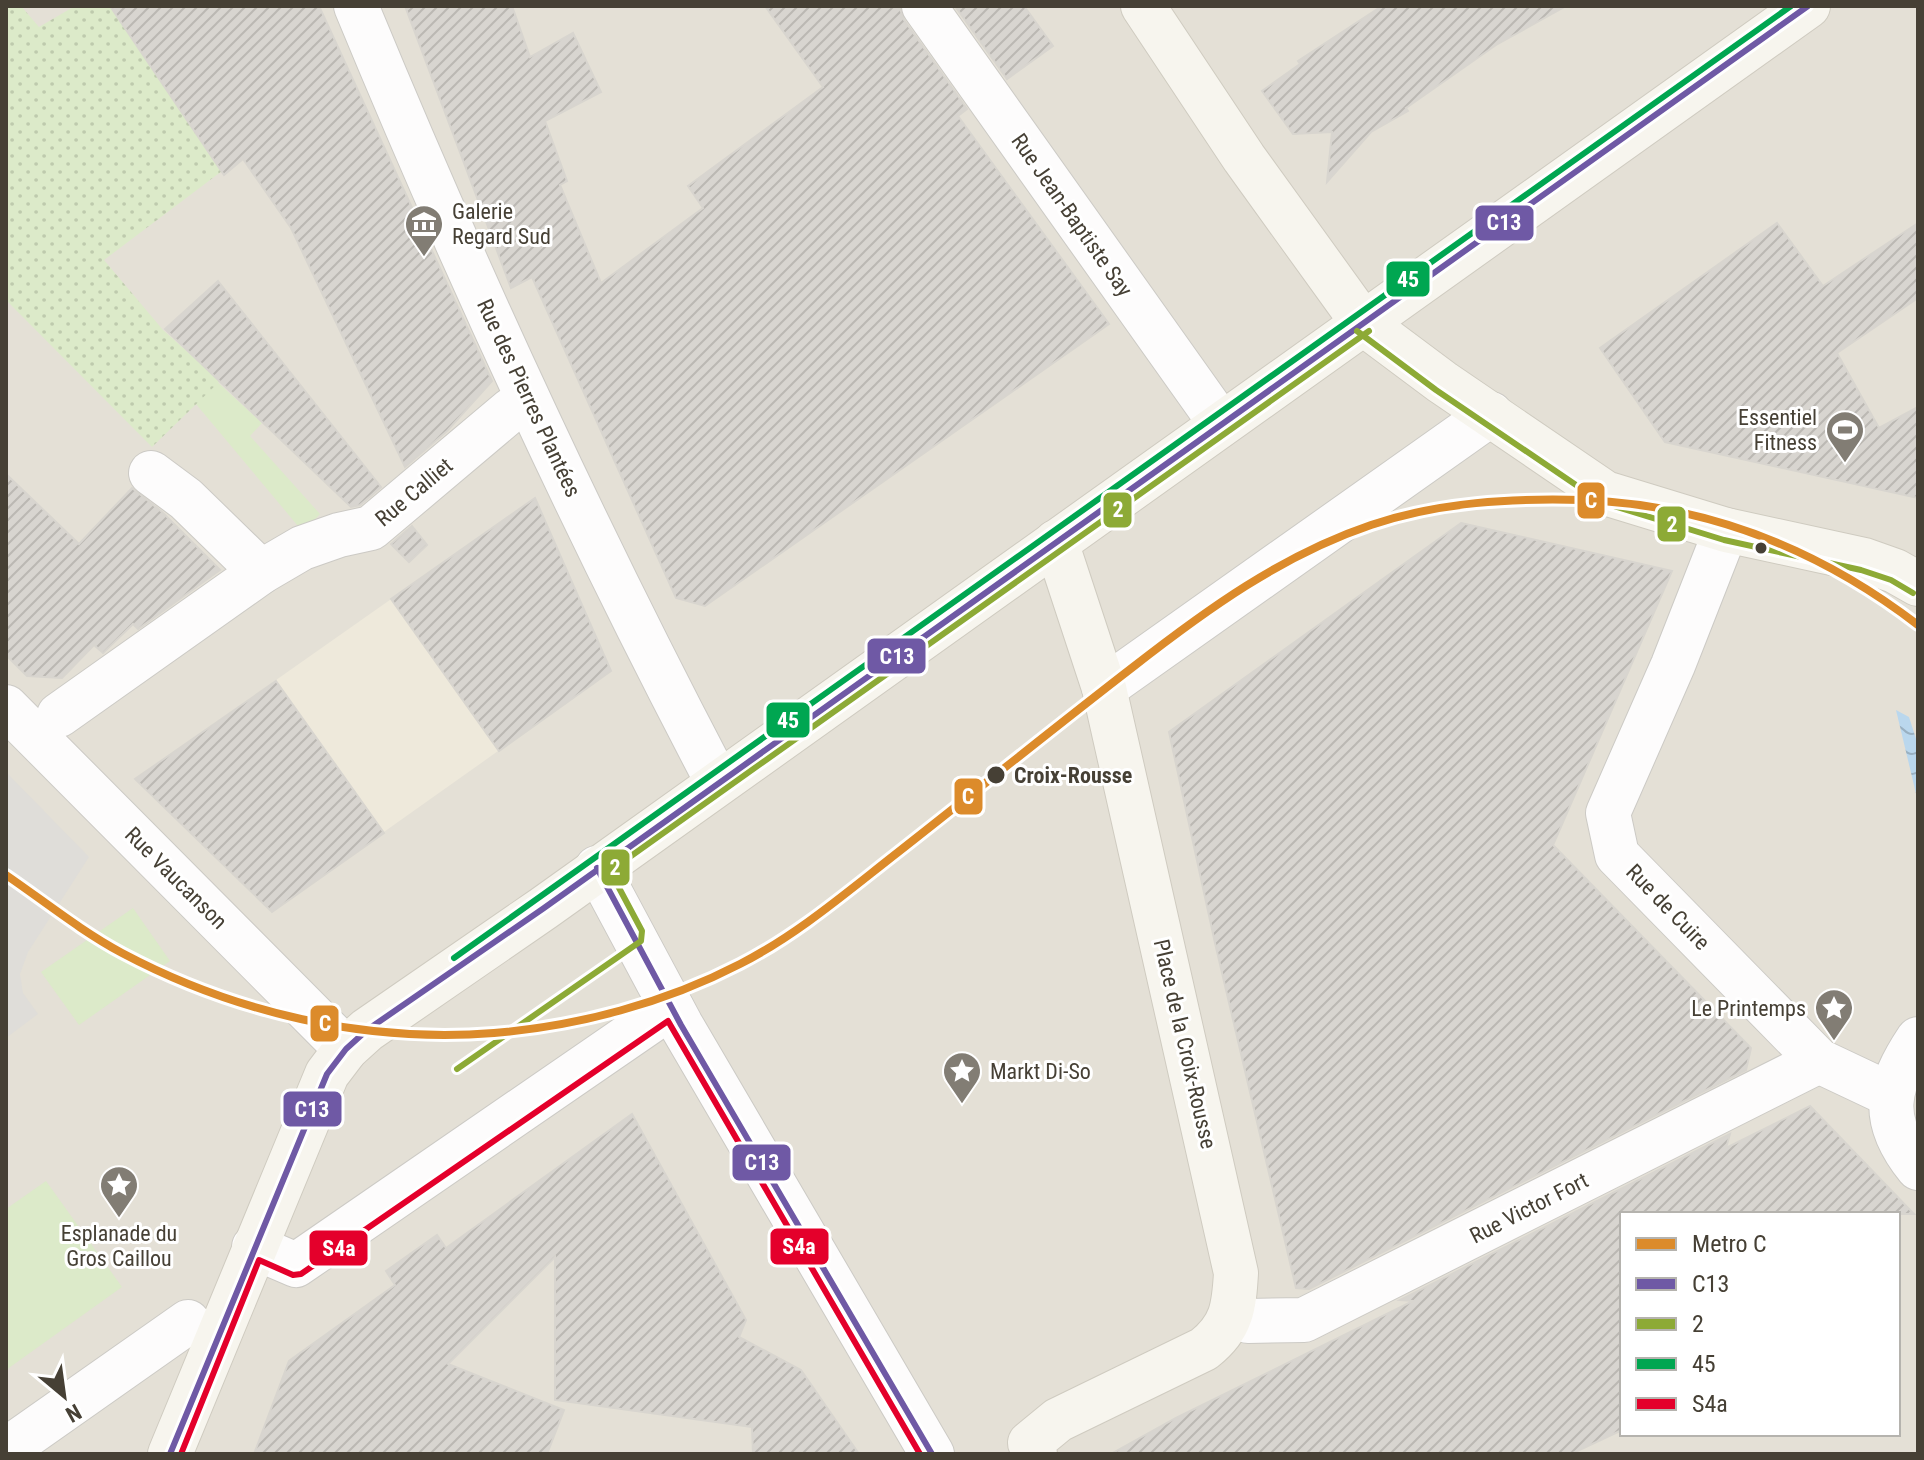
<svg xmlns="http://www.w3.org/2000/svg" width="1924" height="1460" font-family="'Roboto Condensed',sans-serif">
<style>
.residential{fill:#e4e0d6;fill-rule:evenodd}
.education{fill:#eee9db}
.grass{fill:#dceac9}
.park{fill:url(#park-dots)}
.parking{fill:#dfddd9}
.water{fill:url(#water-waves)}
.building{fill:url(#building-hatch);stroke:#d8d5cf;stroke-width:2}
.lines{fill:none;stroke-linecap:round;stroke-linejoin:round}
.street-casing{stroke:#cccac5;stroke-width:46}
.secondary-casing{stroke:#cfcbc0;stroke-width:46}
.street{stroke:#fdfcfc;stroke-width:44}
.secondary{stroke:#f7f5ee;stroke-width:44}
.bus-1-casing{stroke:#fff;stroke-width:12}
.bus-2-casing{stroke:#fff;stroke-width:12}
.bus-3-casing{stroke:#fff;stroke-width:12}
.bus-4-casing{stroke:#fff;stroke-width:12}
.bus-1{stroke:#6f59a5;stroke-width:6}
.bus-2{stroke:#8daa36;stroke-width:6}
.bus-3{stroke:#00a651;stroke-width:6}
.bus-4{stroke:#e4002b;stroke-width:6}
.metro-1-casing{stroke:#fff;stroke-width:14}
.metro-1{stroke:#dc8b2b;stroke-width:8}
.bus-dot{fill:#464035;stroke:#fff;stroke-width:3}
.labels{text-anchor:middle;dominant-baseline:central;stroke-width:6;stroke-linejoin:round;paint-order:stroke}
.poi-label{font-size:22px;fill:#464035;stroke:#fff;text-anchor:start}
.street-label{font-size:22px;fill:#464035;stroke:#fff}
.stop-label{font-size:22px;font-weight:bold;fill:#464035;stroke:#fff;text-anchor:start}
.line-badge{stroke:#fff;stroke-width:3}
.badge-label{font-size:22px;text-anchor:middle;font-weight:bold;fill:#fff}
</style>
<defs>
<pattern id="park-dots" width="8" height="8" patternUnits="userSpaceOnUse" patternTransform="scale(2)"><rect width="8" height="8" fill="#dceac9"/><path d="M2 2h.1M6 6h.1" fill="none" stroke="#becaad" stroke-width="1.8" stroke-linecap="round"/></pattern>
<pattern id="water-waves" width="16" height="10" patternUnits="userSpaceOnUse" patternTransform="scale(2)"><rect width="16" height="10" fill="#bad7ed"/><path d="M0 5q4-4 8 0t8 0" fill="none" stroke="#99b0c1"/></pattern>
<pattern id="building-hatch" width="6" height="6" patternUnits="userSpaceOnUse" patternTransform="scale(2)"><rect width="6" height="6" fill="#d8d5d0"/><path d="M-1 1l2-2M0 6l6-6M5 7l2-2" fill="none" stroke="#bbb8b3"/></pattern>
</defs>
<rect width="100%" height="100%" fill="#f0eee9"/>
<path class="residential" d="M 6,6 L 1918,6 L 1918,1454 L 6,1454 ZM 1622,1214 L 1898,1214 L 1898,1434 L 1622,1434 Z"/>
<polygon class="education" points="535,498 611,671 271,912 135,779"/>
<g class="grass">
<polygon points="88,275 163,332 262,423 250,436 320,514 303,532"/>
<polygon points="133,908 170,961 79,1025 41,972"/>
<polygon points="46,1181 122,1287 6,1370 6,1209"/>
</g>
<polygon class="park" points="6,6 21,6 39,27 75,6 110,6 222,171 104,260 163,330 220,381 152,447 6,300"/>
<polygon class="parking" points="6,772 89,857 28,952 20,974 23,993 38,1014 6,1038"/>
<polygon class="water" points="1896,710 1909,717 1918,745 1918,802"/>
<g class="building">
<polygon points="110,6 319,6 492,381 447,431 405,467 291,228 243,159 224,175"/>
<polygon points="405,6 512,6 530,57 573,33 601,92 545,121 567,181 560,185 601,283 703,208 688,186 823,87 765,6 899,6 904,20 967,109 958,116 1109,324 705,606 676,598 532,277 511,288"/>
<polygon points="955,6 1024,6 1053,46 1007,79"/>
<polygon points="1382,6 1566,6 1496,45 1406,108 1408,111 1371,132 1327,182 1332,132 1293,134 1262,91 1300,64 1298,61"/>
<polygon points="1777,223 1823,286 1918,223 1918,298 1837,353 1879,428 1918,407 1918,498 1665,442 1600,348"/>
<polygon points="218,281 381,487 360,505 351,507 165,329"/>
<polygon points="6,474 79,544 132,488 162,512 220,570 138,629 133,624 103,653 94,645 62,678 27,676 6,655"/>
<polygon points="535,498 611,671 499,751 391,599"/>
<polygon points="1461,523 1672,571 1553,845 1751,1048 1746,1070 1309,1289 1296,1288 1215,943 1169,732"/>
<polygon points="412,526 427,545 409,562 391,544"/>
<polygon points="276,681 384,833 272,912 135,779"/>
<polygon points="1810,1106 1914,1214 1622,1214 1622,1430 1571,1454 1111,1454 1176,1418 1413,1301 1400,1300 1730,1134 1726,1148"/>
<polygon points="632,1114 746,1320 739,1337 801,1370 859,1454 753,1454 752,1427 555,1400 555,1257 448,1364 564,1410 547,1454 254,1454 289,1361 395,1285 386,1271 437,1235 446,1248"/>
</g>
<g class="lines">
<defs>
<g id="street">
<path d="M 356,6 C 465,270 585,530 718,783"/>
<polyline points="924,6 1221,424"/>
<polyline points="151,473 186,499 261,572"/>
<polyline points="1726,530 1673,665 1608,813 1617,855 1819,1061 1891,1095"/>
<polyline points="1104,688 1491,414"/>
<polyline points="6,707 346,1049"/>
<polyline points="59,715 261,572 302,548 339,535 371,528 511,410"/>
<polyline points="597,868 681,1025 932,1454"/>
<path d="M 1918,1039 C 1886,1087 1879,1120 1918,1168"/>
<polyline points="254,1247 296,1265 671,1007"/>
<polyline points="1232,1313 1248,1321 1304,1320 1819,1061"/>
<polyline points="6,1450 188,1322"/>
</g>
<g id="secondary">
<polyline points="1143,6 1244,158 1363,323 1442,382 1605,493 1726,530 1864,560 1895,571 1918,584"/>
<polyline points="170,1454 327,1074 346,1049 367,1030 544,908 1808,6"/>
<path d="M 1035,1454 L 1030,1443 L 1058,1420 L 1204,1349 C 1232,1327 1234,1307 1236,1273 L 1104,688 L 1056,542"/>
</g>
</defs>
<use href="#street" class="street-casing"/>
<use href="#secondary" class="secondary-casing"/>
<use href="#street" class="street"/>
<use href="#secondary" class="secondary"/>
<defs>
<g id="bus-1">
<polyline points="597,868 681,1025 932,1454"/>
<polyline points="170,1454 327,1074 346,1049 367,1030 544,908 1808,6"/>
</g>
<g id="bus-2">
<polyline points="1357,331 1436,390 1601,502 1724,540 1861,570 1891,580 1913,593"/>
<polyline points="457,1069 641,941 642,931 610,871 1369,331"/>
</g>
<polyline id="bus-3" points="454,958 1791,6"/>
<polyline id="bus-4" points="181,1454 259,1260 293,1275 301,1274 668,1021 920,1454"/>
</defs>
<use href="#bus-1" class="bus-1-casing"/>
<use href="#bus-2" class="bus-2-casing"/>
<use href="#bus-3" class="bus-3-casing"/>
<use href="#bus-4" class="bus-4-casing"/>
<use href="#bus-1" class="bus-1"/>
<use href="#bus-2" class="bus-2"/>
<use href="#bus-3" class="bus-3"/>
<use href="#bus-4" class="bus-4"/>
<defs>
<path id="metro-1" d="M 6,875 C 44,901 81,931 122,953 C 235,1013 365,1043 494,1033 C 578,1026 665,1003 740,964 C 797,935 847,892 897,853 C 976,791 1054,728 1133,667 C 1206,610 1282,555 1371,525 C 1439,502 1512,498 1583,500 C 1708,505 1819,549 1918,625"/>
</defs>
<use href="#metro-1" class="metro-1-casing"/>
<use href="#metro-1" class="metro-1"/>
</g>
<defs>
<symbol id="museum-pin" viewBox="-11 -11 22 30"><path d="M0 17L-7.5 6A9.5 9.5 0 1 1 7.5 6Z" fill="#827d74" stroke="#fff"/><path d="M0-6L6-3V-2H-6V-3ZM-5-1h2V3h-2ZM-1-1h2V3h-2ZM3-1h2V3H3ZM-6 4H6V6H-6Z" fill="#fff"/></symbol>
<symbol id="stadium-pin" viewBox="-11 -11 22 30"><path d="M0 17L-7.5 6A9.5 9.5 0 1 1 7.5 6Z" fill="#827d74" stroke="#fff"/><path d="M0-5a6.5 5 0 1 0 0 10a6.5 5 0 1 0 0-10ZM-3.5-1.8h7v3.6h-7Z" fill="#fff"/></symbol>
<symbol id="sight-pin" viewBox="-11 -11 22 30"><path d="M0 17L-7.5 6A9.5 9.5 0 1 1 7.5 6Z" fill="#827d74" stroke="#fff"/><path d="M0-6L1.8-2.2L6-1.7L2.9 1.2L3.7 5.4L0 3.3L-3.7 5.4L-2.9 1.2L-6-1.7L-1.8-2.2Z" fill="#fff"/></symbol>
</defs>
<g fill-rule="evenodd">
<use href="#museum-pin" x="402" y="202" width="44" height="60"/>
<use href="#stadium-pin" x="1823" y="408" width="44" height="60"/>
<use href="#sight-pin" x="1812" y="986" width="44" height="60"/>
<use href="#sight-pin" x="940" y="1049" width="44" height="60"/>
<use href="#sight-pin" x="97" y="1163" width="44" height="60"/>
</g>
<g class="bus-dot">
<circle cx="1761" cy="548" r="7"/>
<circle cx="996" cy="775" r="10"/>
</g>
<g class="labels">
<g class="poi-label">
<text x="452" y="211">Galerie<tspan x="452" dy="25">Regard Sud</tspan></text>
<text x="1817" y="417" text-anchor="end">Essentiel<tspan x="1817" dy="25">Fitness</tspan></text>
<text x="1806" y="1008" text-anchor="end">Le Printemps</text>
<text x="990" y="1071">Markt Di-So</text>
<text x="119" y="1233" text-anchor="middle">Esplanade du<tspan x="119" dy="25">Gros Caillou</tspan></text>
</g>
<g class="street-label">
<text transform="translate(1072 215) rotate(55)">Rue Jean-Baptiste Say</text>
<text transform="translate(529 398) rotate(65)">Rue des Pierres Plantées</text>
<text transform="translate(414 492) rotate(-40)">Rue Calliet</text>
<text transform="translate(176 878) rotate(45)">Rue Vaucanson</text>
<text transform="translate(1668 907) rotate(46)">Rue de Cuire</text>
<text transform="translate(1185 1044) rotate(77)">Place de la Croix-Rousse</text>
<text transform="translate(1529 1208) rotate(-27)">Rue Victor Fort</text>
</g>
<g class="stop-label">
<text x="1014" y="775">Croix-Rousse</text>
</g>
</g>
<g class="line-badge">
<rect x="1474" y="204" width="61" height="38" rx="8" fill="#6f59a5"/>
<rect x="1385" y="260" width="46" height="38" rx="8" fill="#00a651"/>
<rect x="1576" y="481" width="30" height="39" rx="8" fill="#dc8b2b"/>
<rect x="1102" y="491" width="31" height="38" rx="8" fill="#8daa36"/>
<rect x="1656" y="505" width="31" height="38" rx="8" fill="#8daa36"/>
<rect x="866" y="637" width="61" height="38" rx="8" fill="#6f59a5"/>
<rect x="765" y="701" width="46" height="38" rx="8" fill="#00a651"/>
<rect x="953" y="777" width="31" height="39" rx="8" fill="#dc8b2b"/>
<rect x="600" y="848" width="31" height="39" rx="8" fill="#8daa36"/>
<rect x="309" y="1004" width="31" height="39" rx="8" fill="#dc8b2b"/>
<rect x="282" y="1090" width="61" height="38" rx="8" fill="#6f59a5"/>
<rect x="731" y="1143" width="61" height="39" rx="8" fill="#6f59a5"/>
<rect x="769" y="1227" width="61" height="39" rx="8" fill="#e4002b"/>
<rect x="308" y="1229" width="61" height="38" rx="8" fill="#e4002b"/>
</g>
<g class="badge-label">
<text x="1504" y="230">C13</text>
<text x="1408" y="287">45</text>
<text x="1591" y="508">C</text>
<text x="1118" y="517">2</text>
<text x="1672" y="532">2</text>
<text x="897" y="664">C13</text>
<text x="788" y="728">45</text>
<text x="968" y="804">C</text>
<text x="615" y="875">2</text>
<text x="325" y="1031">C</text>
<text x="312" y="1117">C13</text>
<text x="762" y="1170">C13</text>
<text x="799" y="1254">S4a</text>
<text x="339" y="1256">S4a</text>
</g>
<rect width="1924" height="1460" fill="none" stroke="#464035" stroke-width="16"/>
<rect x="1620" y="1212" width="280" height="224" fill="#ffffff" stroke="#b5b3ae" stroke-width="2"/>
<rect x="1636" y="1238" width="40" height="12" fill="#dc8b2b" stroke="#b5b3ae" stroke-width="2"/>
<text x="1692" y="1252" font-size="24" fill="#464035">Metro C</text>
<rect x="1636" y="1278" width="40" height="12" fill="#6f59a5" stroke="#b5b3ae" stroke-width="2"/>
<text x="1692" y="1292" font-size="24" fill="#464035">C13</text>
<rect x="1636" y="1318" width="40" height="12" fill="#8daa36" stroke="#b5b3ae" stroke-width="2"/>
<text x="1692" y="1332" font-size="24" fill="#464035">2</text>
<rect x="1636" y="1358" width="40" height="12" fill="#00a651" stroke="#b5b3ae" stroke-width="2"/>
<text x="1692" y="1372" font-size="24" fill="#464035">45</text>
<rect x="1636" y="1398" width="40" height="12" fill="#e4002b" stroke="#b5b3ae" stroke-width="2"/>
<text x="1692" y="1412" font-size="24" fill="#464035">S4a</text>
<g transform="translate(64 1396) rotate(151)" stroke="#ffffff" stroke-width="6" paint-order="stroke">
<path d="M0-6L14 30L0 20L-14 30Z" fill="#464035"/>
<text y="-12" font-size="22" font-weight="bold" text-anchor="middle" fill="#464035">N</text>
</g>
</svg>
